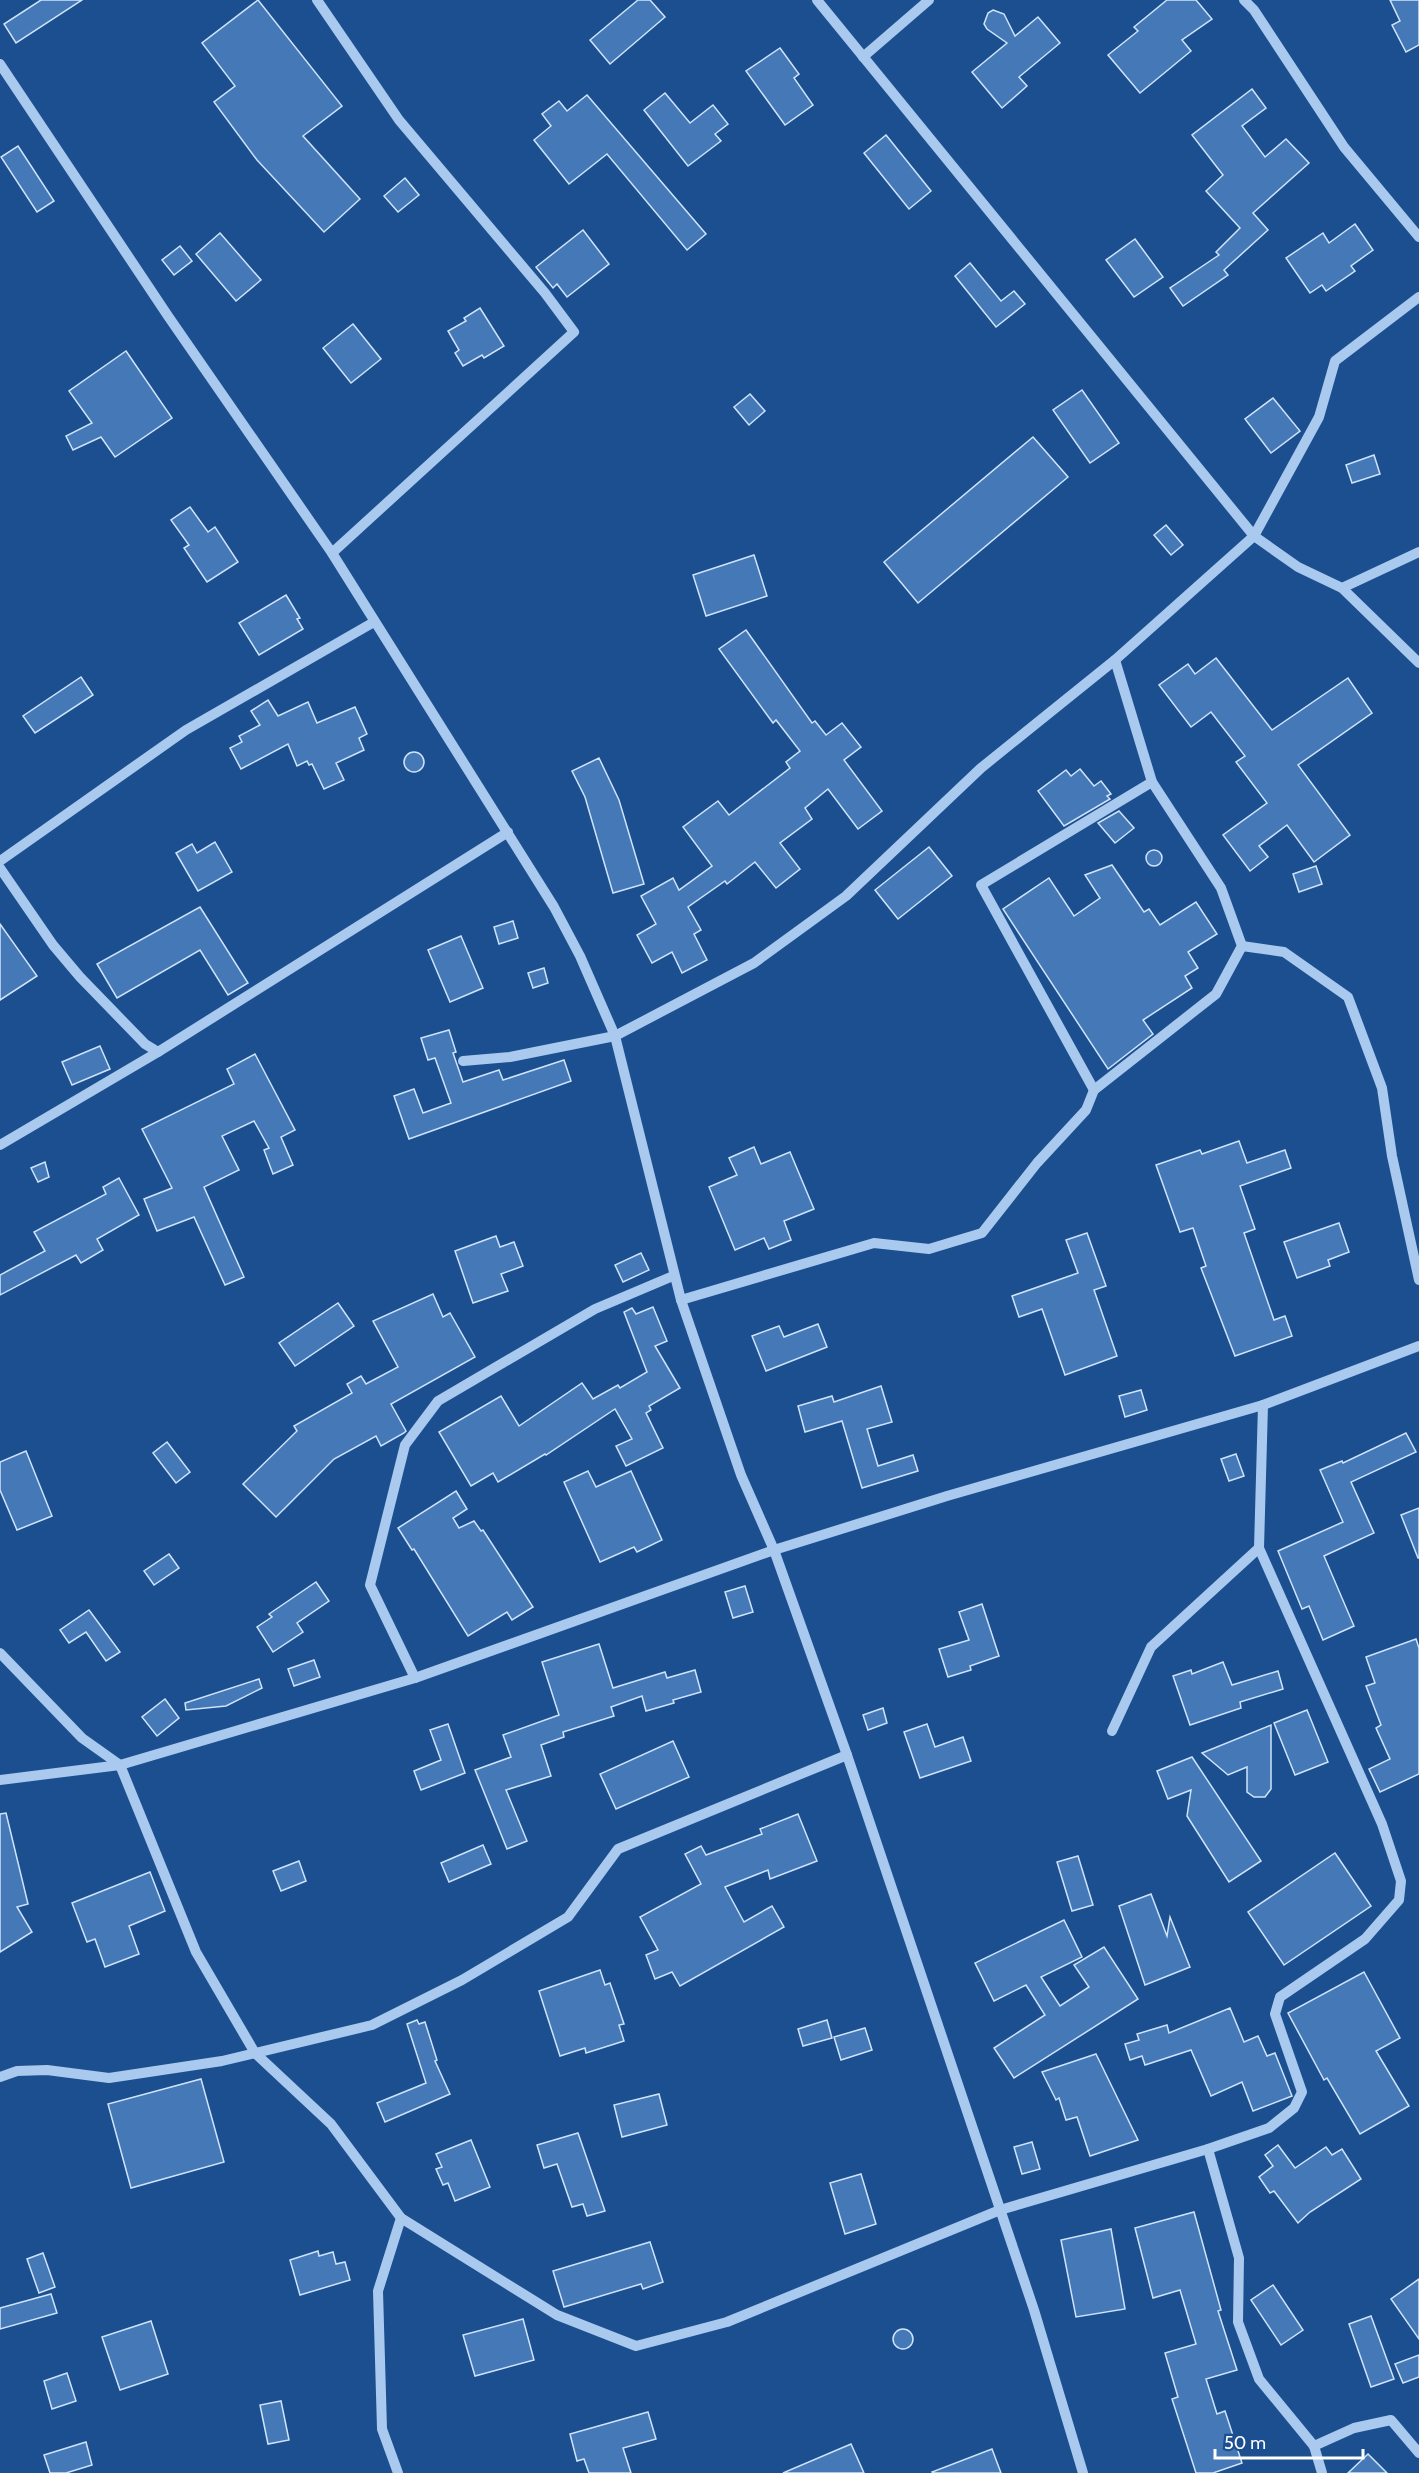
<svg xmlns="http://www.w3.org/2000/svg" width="1419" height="2473" font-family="Cabin,sans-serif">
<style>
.building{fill:#4478b7;stroke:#cfe3fa;stroke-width:1.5}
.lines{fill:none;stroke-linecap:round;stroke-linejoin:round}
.minor{stroke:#a9c9ee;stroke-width:10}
</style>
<rect width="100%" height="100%" fill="#1b4f8f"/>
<g class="building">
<polygon points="41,0 82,0 16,43 4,24"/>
<polygon points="258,0 342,106 303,136 360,199 324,232 257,160 214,102 235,86 202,43"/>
<polygon points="638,0 650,0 665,17 610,64 590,40"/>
<polygon points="1167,0 1196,0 1212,19 1182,40 1191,51 1140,93 1108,55 1138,31 1134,27"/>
<polygon points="1390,0 1419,0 1419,45 1406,52 1392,25 1400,21"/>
<polygon points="993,10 1004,14 1015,36 1038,17 1060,43 1019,77 1027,86 1002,108 972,72 1007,43 987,29 984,24 988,13"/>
<polygon points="780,48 799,74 794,78 813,105 785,125 746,71"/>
<polygon points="1252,89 1266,108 1242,126 1265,157 1286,139 1309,163 1253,213 1268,230 1224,270 1228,275 1183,306 1170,288 1219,255 1216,252 1240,228 1206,191 1223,175 1192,135"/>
<polygon points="665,93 690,123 713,105 728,124 715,134 721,141 688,166 644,110"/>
<polygon points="587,95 706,234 687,250 607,154 569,184 534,140 551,126 542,114 559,101 567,111"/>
<polygon points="886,135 931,191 909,209 864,153"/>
<polygon points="18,146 54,201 37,212 1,157"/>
<polygon points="405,178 419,195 398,212 384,196"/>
<polygon points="1355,224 1373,250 1351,266 1355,271 1326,291 1322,285 1310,293 1286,258 1323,233 1329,243"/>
<polygon points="583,230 609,264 567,297 557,284 553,288 536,267"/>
<polygon points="220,233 261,280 236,301 196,254"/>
<polygon points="1135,239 1163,277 1134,297 1106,260"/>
<polygon points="180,246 192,261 174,275 162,260"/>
<polygon points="970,263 1001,301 1014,291 1025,304 996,327 955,276"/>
<polygon points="480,308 504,346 484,358 482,355 463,366 455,353 459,350 448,331 466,321 464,318"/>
<polygon points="353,324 381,359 351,383 323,348"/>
<polygon points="126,351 172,418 115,457 101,437 73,450 66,436 92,423 69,391"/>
<polygon points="1082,390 1119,443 1090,463 1053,410"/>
<polygon points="750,394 765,411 749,425 734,407"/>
<polygon points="1273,398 1300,431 1271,453 1245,419"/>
<polygon points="1033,437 1068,477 918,603 884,562"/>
<polygon points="1374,455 1380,474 1352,483 1346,465"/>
<polygon points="190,507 208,532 215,527 238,562 207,582 184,548 189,545 171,520"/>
<polygon points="1166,525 1183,545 1171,555 1154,535"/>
<polygon points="754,555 767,596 706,616 693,575"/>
<polygon points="286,595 300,618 297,619 303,629 259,655 239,623"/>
<polygon points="746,630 812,723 815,721 826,735 842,723 861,747 844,760 882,811 858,829 828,789 805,808 812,819 780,843 800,869 776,888 755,862 727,884 725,881 688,907 701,930 694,934 707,960 682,973 672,952 652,963 637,935 656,924 641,896 673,878 679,890 712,866 683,827 718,801 729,815 790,768 786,762 800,751 776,720 773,723 719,649"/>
<polygon points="1216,658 1272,730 1348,678 1372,713 1298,765 1350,835 1314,862 1287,825 1259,846 1268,857 1250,871 1223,835 1267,803 1236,762 1245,756 1211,712 1191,727 1159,685 1188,664 1195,674"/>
<polygon points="81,677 93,695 35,733 23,716"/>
<polygon points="268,700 278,716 308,702 317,723 355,707 367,734 359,738 364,750 336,763 344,780 324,789 312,764 309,765 307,761 297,766 288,744 241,769 230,748 242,742 239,736 260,725 251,711"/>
<circle cx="414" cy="762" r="10"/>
<polygon points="599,758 619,800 644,884 613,893 585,797 572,771"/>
<polygon points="1080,769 1094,786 1101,781 1111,794 1107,796 1110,799 1064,826 1038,791 1066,770 1071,776"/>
<polygon points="1119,811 1134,828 1115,843 1098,823"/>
<polygon points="215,842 232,872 198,891 176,853 192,844 197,853"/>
<polygon points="929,847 952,876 898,919 875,890"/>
<circle cx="1154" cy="858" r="8"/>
<polygon points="1112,865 1144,912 1149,909 1160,925 1196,902 1217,934 1188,952 1198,968 1185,976 1192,988 1143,1020 1153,1034 1108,1069 1003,909 1049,878 1074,916 1100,898 1085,875"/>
<polygon points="1316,866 1322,884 1299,892 1293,874"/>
<polygon points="200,907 248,983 228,995 200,950 117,998 97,964"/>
<polygon points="513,921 518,938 499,944 494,927"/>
<polygon points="0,924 37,976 0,1000"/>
<polygon points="461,936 483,988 450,1002 428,950"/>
<polygon points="544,968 548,983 533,988 528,973"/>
<polygon points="449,1030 456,1052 453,1053 463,1082 499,1070 503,1080 564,1060 571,1081 409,1139 394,1096 414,1089 423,1113 451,1103 435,1058 428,1060 421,1038"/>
<polygon points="100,1046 110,1069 72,1085 62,1062"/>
<polygon points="255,1054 295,1130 281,1137 293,1165 273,1174 264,1150 269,1148 254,1121 222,1136 239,1170 204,1187 244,1277 225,1285 194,1217 157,1231 144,1199 172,1188 142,1129 234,1084 227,1069"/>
<polygon points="1239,1141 1247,1163 1285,1150 1291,1168 1240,1186 1255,1229 1244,1233 1274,1320 1285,1316 1292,1336 1235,1356 1201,1268 1206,1266 1193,1228 1180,1232 1156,1165 1200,1150 1202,1154"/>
<polygon points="754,1147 761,1164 790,1152 814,1209 784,1221 791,1240 769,1249 764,1238 735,1250 709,1187 737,1175 729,1158"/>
<polygon points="45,1162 49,1177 38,1182 31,1168"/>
<polygon points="119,1178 139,1215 97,1239 103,1250 81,1263 76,1255 0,1295 0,1275 45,1251 34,1232 106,1194 103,1187"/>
<polygon points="1339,1223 1349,1252 1328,1260 1330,1266 1297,1278 1284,1242"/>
<polygon points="1087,1233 1106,1286 1094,1290 1117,1356 1065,1375 1042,1309 1019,1317 1012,1296 1078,1273 1066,1240"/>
<polygon points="496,1236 500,1247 514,1242 523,1266 501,1274 508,1291 473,1303 455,1251"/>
<polygon points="641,1253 649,1270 623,1282 615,1265"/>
<polygon points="433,1294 443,1317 450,1313 475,1357 391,1404 406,1431 404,1433 381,1446 376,1436 334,1459 276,1517 243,1484 297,1431 294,1426 352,1393 347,1384 361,1376 366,1384 398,1367 373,1321"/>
<polygon points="338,1303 354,1326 295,1366 279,1343"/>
<polygon points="653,1307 667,1341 655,1346 680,1388 649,1406 651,1410 646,1413 663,1448 626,1466 616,1446 632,1439 615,1409 546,1455 545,1454 498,1482 493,1473 471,1486 439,1432 501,1396 519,1426 582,1383 593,1399 618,1385 620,1388 647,1372 624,1312 632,1308 636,1314"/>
<polygon points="818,1324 827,1347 766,1371 752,1336 779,1326 784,1337"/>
<polygon points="881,1386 892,1422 867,1429 878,1466 913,1455 918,1471 862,1488 842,1421 805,1432 798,1406 832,1396 834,1402"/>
<polygon points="1141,1390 1147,1410 1125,1417 1119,1396"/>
<polygon points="1406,1433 1416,1452 1351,1482 1374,1533 1324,1556 1354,1626 1323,1640 1309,1606 1302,1609 1278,1551 1343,1522 1320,1470 1342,1461 1343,1463"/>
<polygon points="167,1442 190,1472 176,1483 153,1453"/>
<polygon points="26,1451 52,1516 17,1530 0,1490 0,1462"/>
<polygon points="1236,1454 1244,1476 1229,1481 1221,1459"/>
<polygon points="588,1471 596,1487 631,1471 662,1540 637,1552 634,1547 600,1562 564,1482"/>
<polygon points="456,1491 467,1509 453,1518 459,1528 474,1521 481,1531 483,1530 533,1607 512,1620 507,1612 468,1636 414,1549 412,1550 398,1528"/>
<polygon points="1419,1508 1419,1558 1418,1558 1401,1515"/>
<polygon points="169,1554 179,1568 154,1585 144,1571"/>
<polygon points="316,1582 329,1601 297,1623 303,1632 273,1652 257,1627 272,1617 269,1614"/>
<polygon points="745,1586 753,1612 733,1618 725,1592"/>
<polygon points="982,1604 999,1656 970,1666 971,1670 948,1677 939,1649 969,1640 959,1612"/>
<polygon points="89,1610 120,1652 106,1661 86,1632 69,1643 60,1630"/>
<polygon points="1416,1639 1419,1648 1419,1774 1380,1792 1369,1769 1390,1759 1376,1728 1381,1725 1366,1686 1375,1683 1366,1657"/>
<polygon points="599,1644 613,1688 665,1672 667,1678 695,1670 701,1692 673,1700 674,1703 646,1711 642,1696 611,1707 614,1716 563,1732 564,1737 541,1745 551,1776 506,1790 527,1841 507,1849 475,1770 511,1757 503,1735 559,1715 542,1662"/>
<polygon points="314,1660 320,1677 294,1686 288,1669"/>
<polygon points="1223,1662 1232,1685 1278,1671 1283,1689 1240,1702 1241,1708 1190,1725 1173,1676 1191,1670 1192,1674"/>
<polygon points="259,1679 262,1688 226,1706 186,1710 185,1703"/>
<polygon points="165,1699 179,1718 157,1736 142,1717"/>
<polygon points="883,1708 887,1723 868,1730 863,1715"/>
<polygon points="1307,1710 1328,1762 1295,1775 1274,1723"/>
<polygon points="448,1724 465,1773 421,1790 414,1771 441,1760 430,1730"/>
<polygon points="927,1724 935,1747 963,1737 971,1761 920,1778 904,1732"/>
<polygon points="1271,1725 1271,1789 1265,1797 1254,1797 1247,1792 1247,1767 1228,1775 1202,1753"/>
<polygon points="673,1741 689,1777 616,1809 600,1774"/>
<polygon points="1192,1757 1261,1861 1229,1882 1187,1816 1191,1790 1168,1799 1157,1771"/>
<polygon points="6,1813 28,1904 17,1907 32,1932 0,1952 0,1814"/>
<polygon points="798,1814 817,1861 770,1879 768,1870 725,1887 744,1922 772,1906 784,1927 680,1986 672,1972 655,1979 646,1955 658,1950 640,1917 701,1884 685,1854 701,1846 706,1855 762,1834 760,1829"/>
<polygon points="483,1845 491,1864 449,1882 441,1863"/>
<polygon points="1335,1853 1371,1906 1284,1965 1248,1912"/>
<polygon points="1078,1856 1093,1905 1072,1911 1057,1862"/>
<polygon points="299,1861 306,1881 281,1891 273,1871"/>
<polygon points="150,1872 165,1911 129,1926 139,1954 105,1967 95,1939 87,1942 72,1903"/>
<polygon points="1151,1894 1167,1936 1170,1917 1190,1967 1145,1985 1119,1906"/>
<polygon points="1064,1920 1082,1957 1041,1977 1060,2006 1089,1987 1074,1965 1104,1947 1138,1999 1014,2078 994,2048 1045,2015 1026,1985 994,2001 975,1963"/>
<polygon points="600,1970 605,1985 610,1983 624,2024 619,2025 624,2041 586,2053 585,2048 560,2056 539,1991"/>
<polygon points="1364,1972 1400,2038 1376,2051 1409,2106 1360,2134 1327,2078 1324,2080 1288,2013"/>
<polygon points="1230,2008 1244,2042 1258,2036 1267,2056 1275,2053 1292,2096 1253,2111 1242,2082 1211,2096 1191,2050 1145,2065 1142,2056 1130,2060 1125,2044 1139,2040 1137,2034 1167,2025 1169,2033"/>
<polygon points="417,2020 419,2024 425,2022 437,2060 435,2061 450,2094 385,2122 377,2103 426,2083 407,2024"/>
<polygon points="827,2020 832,2038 803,2046 798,2029"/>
<polygon points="865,2028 872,2050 841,2060 834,2037"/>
<polygon points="1096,2054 1138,2140 1090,2156 1077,2117 1066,2120 1059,2098 1056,2100 1042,2072"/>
<polygon points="201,2079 224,2162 131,2188 108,2104"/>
<polygon points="659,2094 667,2125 622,2137 614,2105"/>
<polygon points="578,2133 605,2211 587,2216 583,2204 572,2207 557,2164 544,2168 537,2145"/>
<polygon points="471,2140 490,2187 455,2201 448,2183 443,2185 436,2169 442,2167 436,2154"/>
<polygon points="1032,2142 1040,2169 1022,2174 1014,2147"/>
<polygon points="1278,2145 1295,2168 1326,2147 1332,2155 1342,2149 1361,2179 1310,2212 1298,2223 1274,2191 1270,2193 1259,2177 1273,2166 1265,2155"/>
<polygon points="861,2174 876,2224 845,2234 830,2183"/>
<polygon points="1194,2212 1221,2310 1218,2311 1237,2370 1206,2379 1217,2414 1225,2411 1242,2463 1213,2473 1196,2473 1172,2399 1178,2397 1165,2353 1196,2344 1180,2290 1153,2298 1135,2228"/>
<polygon points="1111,2229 1125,2309 1076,2317 1061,2240"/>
<polygon points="650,2242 663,2282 643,2289 641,2284 564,2307 553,2271"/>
<polygon points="318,2251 319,2256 333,2252 336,2264 345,2262 350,2280 300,2295 290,2260"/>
<polygon points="43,2253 55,2287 39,2293 27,2259"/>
<polygon points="1419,2279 1419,2339 1391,2299"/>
<polygon points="1273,2285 1303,2330 1281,2345 1251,2300"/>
<polygon points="51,2294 57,2313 0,2329 0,2308"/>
<polygon points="1371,2316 1394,2379 1371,2387 1349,2324"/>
<polygon points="523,2319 534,2360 475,2376 463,2335"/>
<polygon points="151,2321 168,2374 120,2390 102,2337"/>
<circle cx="903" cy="2339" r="10"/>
<polygon points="1419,2355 1419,2377 1403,2383 1395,2364"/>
<polygon points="67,2373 76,2401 52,2409 44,2381"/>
<polygon points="281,2401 289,2440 268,2444 260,2405"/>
<polygon points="648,2412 656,2439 623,2448 631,2473 589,2473 584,2459 577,2461 570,2434"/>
<polygon points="86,2442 92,2465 66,2473 50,2473 44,2455"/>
<polygon points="851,2444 864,2473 783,2473"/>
<polygon points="992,2449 1001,2473 933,2473 932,2472"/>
<polygon points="1368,2454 1387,2473 1348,2473"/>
</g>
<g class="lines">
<g class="minor">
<polyline points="317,0 399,120 545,293 574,332 332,553"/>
<polyline points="817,0 1254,536 1298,567 1342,588 1419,663"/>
<polyline points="1244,0 1254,10 1344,147 1419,237"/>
<polyline points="863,57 929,0"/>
<polyline points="0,64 168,316 332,553 554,907 580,956 615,1036 681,1300 741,1475 774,1550 847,1755 1034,2310 1083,2473"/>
<polyline points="1342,588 1419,552"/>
<polyline points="0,861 186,730 374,622"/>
<polyline points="0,868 53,945 80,977 145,1044 158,1052"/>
<polyline points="1242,946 1284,952 1348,997 1382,1088 1392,1156 1419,1280"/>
<polyline points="463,1061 510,1057 615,1036 754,963 846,896 981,768 1115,660 1254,536 1319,417 1335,361 1419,297"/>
<polyline points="1094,1090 981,885 1152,782"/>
<polyline points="0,1145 158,1052 508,832"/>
<polyline points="681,1300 874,1243 929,1249 982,1233 1037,1163 1086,1110 1094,1090 1216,994 1242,946 1221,888 1152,782 1115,660"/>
<polyline points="0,1653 82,1738 120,1765 196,1952 255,2053 331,2124 401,2218 557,2315 636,2346 727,2322 1000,2210 1208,2149 1269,2128 1294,2108 1302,2092 1275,2014 1280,1997 1365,1939 1399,1900 1401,1881 1382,1824 1259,1548 1263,1405"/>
<polyline points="415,1678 370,1585 405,1445 438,1401 595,1309 673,1276"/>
<polyline points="1112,1731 1151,1647 1259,1548"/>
<polyline points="0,1780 120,1765 415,1678 774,1550 947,1496 1263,1405 1419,1346"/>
<polyline points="0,2077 17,2071 47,2070 109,2078 222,2061 372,2025 462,1980 568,1917 618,1849 847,1755"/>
<polyline points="1208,2149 1239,2258 1238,2322 1259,2379 1314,2446"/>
<polyline points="398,2473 382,2429 378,2291 401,2218"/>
<polyline points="1322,2473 1314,2446 1354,2428 1391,2420 1419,2453"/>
</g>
</g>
<path d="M1215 2449v9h148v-9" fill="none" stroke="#ffffff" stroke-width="3"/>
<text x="1224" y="2449" font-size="18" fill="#ffffff" stroke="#1b4f8f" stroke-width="4.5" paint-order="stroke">50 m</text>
</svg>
